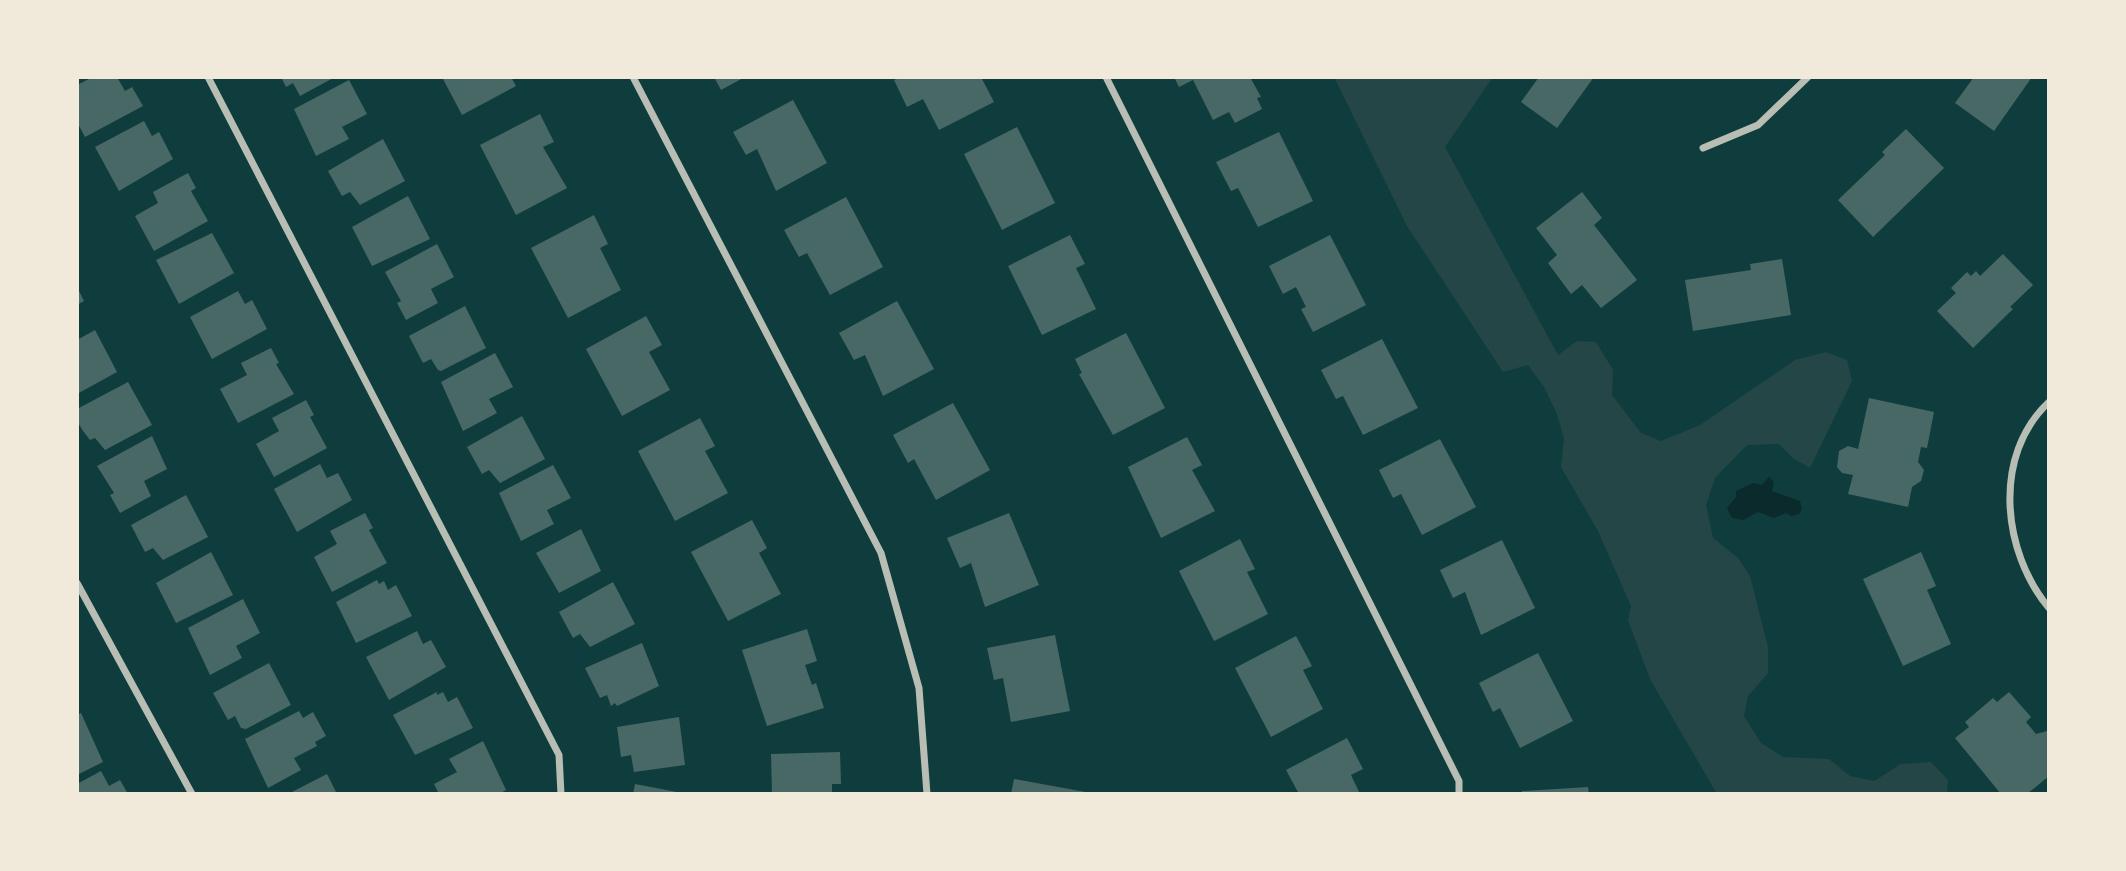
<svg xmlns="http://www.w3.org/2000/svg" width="2126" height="871" font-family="'DejaVu Sans',sans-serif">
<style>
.green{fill:#244646}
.water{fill:#0a2a2b}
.building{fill:#486865}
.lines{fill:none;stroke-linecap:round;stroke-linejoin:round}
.minor{stroke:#b8beb3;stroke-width:7}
</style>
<rect width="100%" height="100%" fill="#0f3d3e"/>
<polygon class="green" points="1334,77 1493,77 1445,147 1558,355 1577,341 1596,342 1613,370 1612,395 1641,433 1661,441 1700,425 1795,360 1826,352 1847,360 1852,381 1810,468 1794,459 1779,444 1747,445 1715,478 1706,505 1713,538 1738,558 1750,576 1768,647 1768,673 1748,696 1744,716 1761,743 1783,757 1829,759 1850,776 1874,781 1901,764 1931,762 1948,780 1947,794 1717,794 1650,679 1628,620 1631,606 1598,531 1561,467 1564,439 1557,414 1544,387 1528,365 1503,372 1407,226"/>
<polygon class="water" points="1769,477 1774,482 1772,491 1800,501 1802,509 1799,514 1791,516 1786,513 1774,518 1758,512 1743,520 1732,518 1727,508 1736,497 1736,491 1753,483 1762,485"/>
<g class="building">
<polygon points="93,77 117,77 125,91 132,87 143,106 85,137 77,122 77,85"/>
<polygon points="281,77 335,77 300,96 293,83 286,87"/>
<polygon points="442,77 511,77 516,86 462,115"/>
<polygon points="714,77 745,77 721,90"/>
<polygon points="901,77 981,77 994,102 939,130 923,99 907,107 894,80"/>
<polygon points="1174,77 1250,77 1261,97 1257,98 1262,109 1235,123 1229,112 1213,120 1193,80 1179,87"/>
<polygon points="1539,77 1594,77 1557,128 1521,102"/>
<polygon points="1974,77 2032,77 1994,131 1955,103"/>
<polygon points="349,80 367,114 342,127 349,139 316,156 294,109"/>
<polygon points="793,100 827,163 776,191 757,149 746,155 733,132"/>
<polygon points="540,114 554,142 543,147 567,188 516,215 480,145"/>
<polygon points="144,121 152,136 159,132 173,159 119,191 95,147"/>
<polygon points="1017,127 1055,203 1002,230 964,154"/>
<polygon points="1906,129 1944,168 1873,237 1838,200 1885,155 1882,152"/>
<polygon points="1279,132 1313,201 1258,227 1238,188 1231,191 1216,162"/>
<polygon points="383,139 405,181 360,205 350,192 342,196 328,171"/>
<polygon points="188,173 196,188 191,191 208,221 154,251 135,216 158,203 153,192"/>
<polygon points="1582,192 1602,218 1594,225 1637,280 1601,308 1582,285 1571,294 1548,263 1557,255 1536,228"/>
<polygon points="408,196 430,239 372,266 352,227"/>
<polygon points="846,197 883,267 830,295 807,253 799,257 784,230"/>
<polygon points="594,215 608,244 600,248 621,290 568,318 531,248"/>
<polygon points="212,233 234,273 179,304 156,260"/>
<polygon points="1070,235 1085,264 1076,268 1096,309 1042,335 1008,266"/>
<polygon points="1330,235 1366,305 1313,332 1301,309 1306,307 1296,287 1283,294 1269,266"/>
<polygon points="437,244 454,277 431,289 438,303 406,320 397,303 401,301 385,272"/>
<polygon points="2003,254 2033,285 2010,307 2013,309 1973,348 1937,311 1956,293 1951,288 1967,272 1971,276 1976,271 1980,276"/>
<polygon points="1782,259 1791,315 1693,331 1685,280 1751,270 1750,264"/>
<polygon points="77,287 84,301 77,305"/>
<polygon points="238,291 245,304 252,300 267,329 212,359 190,317"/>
<polygon points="897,301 934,369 883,396 865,355 854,360 839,333"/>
<polygon points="465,306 486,348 441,371 438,370 431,359 423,363 409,336"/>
<polygon points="646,316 662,345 649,352 670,390 622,416 586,349"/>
<polygon points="95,330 117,372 77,394 77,340"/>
<polygon points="1126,333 1165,408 1113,435 1079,374 1082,373 1075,359"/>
<polygon points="1382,339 1418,408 1363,435 1343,396 1336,399 1321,370"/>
<polygon points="271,348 279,363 276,364 294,394 238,423 220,389 247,375 241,363"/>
<polygon points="495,353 513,387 489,399 497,413 463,431 441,382"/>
<polygon points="128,382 152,425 105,450 95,438 90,440 83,431 77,421 77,409"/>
<polygon points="1869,398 1934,412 1927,448 1921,447 1918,462 1924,470 1921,481 1912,487 1908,507 1848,494 1853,475 1842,473 1837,467 1839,451 1848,446 1858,449"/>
<polygon points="306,400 314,415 310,417 327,448 274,477 256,444 279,431 272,418"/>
<polygon points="953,403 990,470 936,500 914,459 908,463 893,435"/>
<polygon points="522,416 545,459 500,483 489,470 482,474 467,447"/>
<polygon points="700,418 715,446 705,451 728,493 675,521 638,451"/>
<polygon points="152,436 167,469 144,481 151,496 120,513 110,495 114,493 97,466"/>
<polygon points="1187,437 1202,465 1192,470 1215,511 1161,538 1128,467"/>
<polygon points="1440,439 1476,507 1422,535 1401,494 1393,498 1379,470"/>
<polygon points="320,464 327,478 338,473 352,500 297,532 274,489"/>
<polygon points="553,465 571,498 547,510 554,524 521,541 499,493"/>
<polygon points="186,495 208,537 163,560 153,548 145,552 131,525"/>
<polygon points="365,513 373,528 369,530 387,563 332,592 314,557 337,544 330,531"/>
<polygon points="1009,513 1039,585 985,607 971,563 960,568 947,538"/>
<polygon points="752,520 767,548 759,553 781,594 728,621 691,552"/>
<polygon points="581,529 601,571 559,593 536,553"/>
<polygon points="1240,539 1255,569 1247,572 1268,614 1214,641 1179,571"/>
<polygon points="1502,540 1535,608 1481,635 1465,592 1453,598 1440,570"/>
<polygon points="211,552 233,595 176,623 156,583"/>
<polygon points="1921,552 1936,586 1927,590 1951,644 1903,666 1863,579"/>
<polygon points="377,580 379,584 384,581 388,590 396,585 412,616 356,643 336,602"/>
<polygon points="613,582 635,624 590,647 580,634 573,638 559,612"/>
<polygon points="243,599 260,633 236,646 242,658 210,675 188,628"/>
<polygon points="807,629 817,661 805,665 812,685 816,683 824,708 767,726 742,650"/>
<polygon points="417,631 423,644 431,640 446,667 389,700 366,657"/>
<polygon points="1055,635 1070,711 1011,722 1003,678 994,680 987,648"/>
<polygon points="1296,636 1312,666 1303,670 1323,709 1271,737 1235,668"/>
<polygon points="642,643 659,686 617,706 615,703 611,706 607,695 600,698 585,668"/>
<polygon points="1538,653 1573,721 1520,748 1500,708 1493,712 1479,683"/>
<polygon points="269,663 291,705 246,729 241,728 235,716 228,720 213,693"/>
<polygon points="437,692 437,695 443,692 448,702 457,697 473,728 415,755 393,715"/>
<polygon points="2009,692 2031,717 2026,722 2036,734 2047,731 2049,733 2049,776 2027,794 2001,794 1955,738 1969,727 1965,722 1993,698 1997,702"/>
<polygon points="299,711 303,718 313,712 326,736 315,742 317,746 294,758 301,770 268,788 245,739"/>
<polygon points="81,713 103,762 77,775 77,715"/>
<polygon points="679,717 685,765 634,772 631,755 621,757 617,727"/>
<polygon points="1347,738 1363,769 1351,775 1360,794 1299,794 1286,770"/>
<polygon points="483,741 506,790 499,794 439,794 434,784 457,772 449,759"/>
<polygon points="840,752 841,784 832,784 832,794 772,794 771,754"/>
<polygon points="101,771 109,786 120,780 128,794 77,794 77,784"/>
<polygon points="327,774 337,794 288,794"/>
<polygon points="1014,779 1091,793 1091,794 1011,794"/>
<polygon points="635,784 682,793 682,794 633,794"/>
<polygon points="1588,787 1589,794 1522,794 1522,791"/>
</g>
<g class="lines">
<g class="minor">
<polyline points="208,77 559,755 561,794"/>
<polyline points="633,77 881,553 919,688 927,794"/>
<polyline points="1106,77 1459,781 1459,794"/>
<polyline points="1703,148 1758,125 1808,77"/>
<path d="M 2049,402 C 1992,455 2002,552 2049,608"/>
<polyline points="77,583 192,794"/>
</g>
</g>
<rect width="2126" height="871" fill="none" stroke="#f1e9da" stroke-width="158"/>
</svg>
